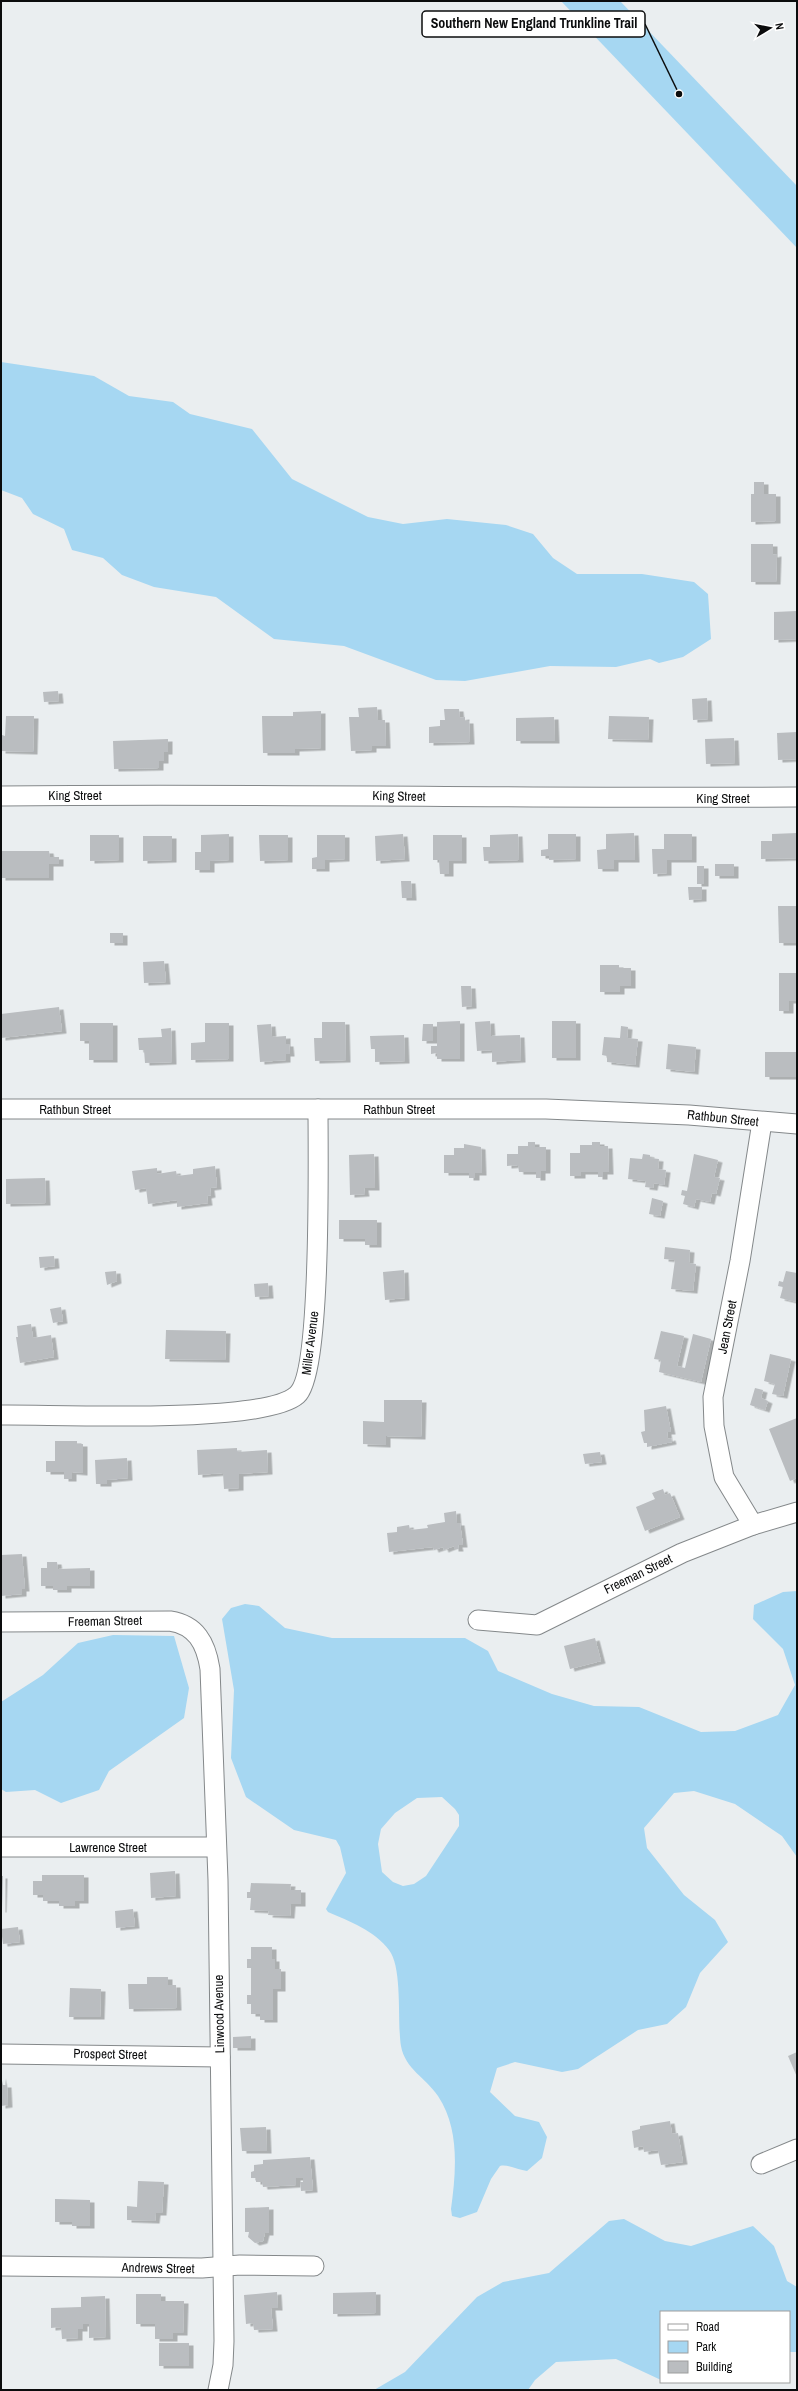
<svg xmlns="http://www.w3.org/2000/svg" width="798" height="2391" font-family="'Archivo Narrow',sans-serif">
<style>
.green{fill:#a6d7f2;fill-rule:evenodd}
.building{fill:#babdc0;filter:url(#shadow)}
.lines{fill:none;stroke-linecap:round;stroke-linejoin:round}
.minor-casing{stroke:#84888a;stroke-width:21}
.minor{stroke:#fff;stroke-width:19}
.labels{text-anchor:middle;dominant-baseline:central;stroke-width:4;stroke-linejoin:round;paint-order:stroke}
.street-label{font-size:13px;fill:#0b0c0d;stroke:#fff}
.leader{fill:none;stroke:#0b0c0d;stroke-width:1.5}
.callout-dot{fill:#0b0c0d;stroke:#fff;stroke-width:1.5}
.callout{fill:#fff;stroke:#0b0c0d;stroke-width:1.5}
.callout-label{font-size:14px;text-anchor:middle;font-weight:bold;fill:#0b0c0d}
</style>
<defs>
<filter id="shadow"><feDropShadow dx="4.5" dy="2.5" stdDeviation="0" flood-color="#0004"/></filter>
</defs>
<rect width="100%" height="100%" fill="#eaeef0"/>
<g class="green">
<polygon points="561,1 620,1 797,186 797,248"/>
<polygon points="1,362 94,376 129,396 173,402 190,414 252,429 292,479 368,517 403,524 447,519 506,525 533,534 553,558 577,574 642,574 694,582 708,594 711,639 683,657 659,663 650,659 616,667 550,666 465,681 436,680 344,646 274,639 216,597 154,587 122,575 103,558 72,550 64,529 33,514 22,498 1,490"/>
<path d="M 797,1591 L 797,1857 L 782,1836 L 735,1804 L 694,1791 L 674,1793 L 644,1828 L 647,1848 L 684,1895 L 715,1920 L 728,1942 L 700,1973 L 686,2007 L 667,2024 L 638,2030 L 578,2069 L 562,2072 L 515,2062 L 497,2068 L 490,2092 L 515,2116 L 539,2122 L 547,2137 L 542,2158 L 527,2171 C 518,2170 508,2164 500,2166 L 491,2179 L 477,2212 L 460,2218 L 452,2216 L 451,2209 C 456,2172 460,2129 438,2096 C 426,2078 405,2069 401,2046 C 397,2022 403,1968 389,1950 C 375,1931 349,1921 328,1912 L 326,1909 L 346,1873 L 340,1847 L 336,1840 L 294,1830 L 246,1797 L 231,1758 L 234,1690 L 222,1619 L 231,1608 L 245,1604 L 259,1606 L 285,1628 L 332,1638 L 465,1638 L 488,1651 L 498,1671 L 552,1694 L 594,1706 L 639,1707 L 701,1732 L 735,1731 L 778,1715 L 795,1685 L 783,1649 L 753,1619 L 754,1605 L 783,1592 ZM 442,1797 L 455,1809 L 459,1815 L 459,1826 L 426,1876 L 414,1884 L 403,1886 L 393,1882 L 382,1872 L 378,1844 L 381,1829 L 395,1813 L 417,1798 Z"/>
<polygon points="113,1635 174,1636 189,1688 184,1718 109,1771 99,1790 61,1803 35,1790 6,1792 1,1789 1,1702 43,1675 78,1643"/>
<polygon points="624,2219 665,2241 691,2246 753,2226 774,2246 787,2281 797,2287 797,2352 789,2352 789,2312 661,2312 661,2380 616,2359 556,2362 535,2380 528,2390 374,2390 405,2372 477,2297 503,2282 549,2273 609,2221"/>
</g>
<g class="building">
<polygon points="754,482 764,482 764,494 776,494 776,521 751,522 751,494 754,494"/>
<polygon points="751,544 773,544 773,555 777,554 776,582 751,582"/>
<polygon points="797,611 797,639 774,640 774,612"/>
<polygon points="58,691 59,701 44,702 43,692"/>
<polygon points="707,698 708,719 693,720 692,699"/>
<polygon points="377,707 378,720 385,720 386,746 372,746 372,750 351,751 349,717 359,717 358,708"/>
<polygon points="444,709 459,709 460,718 465,717 465,721 469,721 470,742 429,743 429,727 440,726 440,720 445,720"/>
<polygon points="321,711 321,748 295,749 295,753 263,753 262,716 293,716 293,712"/>
<polygon points="6,716 34,716 33,752 1,751 2,735 5,736"/>
<polygon points="609,716 649,717 648,740 608,739"/>
<polygon points="554,717 555,741 516,741 516,718"/>
<polygon points="797,732 797,759 778,760 777,733"/>
<polygon points="734,738 735,763 706,764 705,739"/>
<polygon points="168,739 168,752 164,752 164,761 159,761 159,768 114,769 113,741"/>
<polygon points="634,833 635,860 614,860 614,869 598,869 597,850 606,849 606,834"/>
<polygon points="797,833 797,858 761,859 761,841 772,841 772,834"/>
<polygon points="229,834 229,860 210,861 210,870 195,870 195,852 201,852 201,835"/>
<polygon points="403,834 405,859 376,861 375,836"/>
<polygon points="518,834 519,860 484,861 483,847 490,847 490,835"/>
<polygon points="548,834 576,834 576,859 549,860 549,856 541,856 541,850 548,849"/>
<polygon points="664,834 692,834 692,860 667,860 667,873 653,874 652,849 664,849"/>
<polygon points="90,835 119,835 119,860 90,861"/>
<polygon points="259,835 288,835 288,860 260,861"/>
<polygon points="317,835 345,835 345,859 325,860 325,869 312,869 312,858 317,857"/>
<polygon points="433,835 462,835 462,861 449,861 449,874 440,874 439,860 433,860"/>
<polygon points="143,836 172,836 172,860 143,861"/>
<polygon points="1,851 49,851 50,857 59,857 59,864 49,864 49,878 1,878"/>
<rect x="715" y="864" width="19" height="12"/>
<rect x="697" y="866" width="7" height="18"/>
<polygon points="401,881 411,881 412,898 402,898"/>
<polygon points="688,887 702,887 702,899 689,900"/>
<polygon points="778,906 797,906 797,943 779,943"/>
<rect x="110" y="933" width="13" height="10"/>
<polygon points="164,961 166,982 144,983 143,962"/>
<polygon points="600,965 619,965 619,968 631,968 631,986 620,986 620,992 600,992"/>
<polygon points="779,973 797,973 797,1001 789,1001 789,1011 779,1011"/>
<polygon points="461,986 471,986 472,1006 462,1007"/>
<polygon points="59,1007 62,1031 1,1038 1,1014"/>
<polygon points="460,1021 460,1059 437,1059 437,1053 431,1054 431,1046 437,1046 437,1022"/>
<polygon points="490,1021 491,1036 520,1035 521,1060 492,1062 492,1050 477,1051 475,1022"/>
<rect x="552" y="1021" width="24" height="37"/>
<polygon points="322,1022 345,1022 346,1060 315,1061 314,1038 322,1038"/>
<polygon points="80,1023 113,1023 113,1060 89,1060 89,1041 80,1041"/>
<polygon points="205,1023 229,1023 229,1059 191,1060 191,1043 205,1042"/>
<polygon points="271,1024 272,1037 286,1036 286,1044 289,1044 290,1054 286,1054 286,1060 260,1062 257,1025"/>
<polygon points="423,1024 433,1024 433,1041 422,1041"/>
<polygon points="621,1026 628,1027 627,1038 638,1039 635,1065 607,1062 607,1056 602,1055 604,1037 620,1038"/>
<polygon points="171,1028 172,1062 145,1063 144,1050 139,1050 138,1038 162,1037 161,1029"/>
<polygon points="404,1035 405,1061 375,1062 375,1049 371,1049 370,1036"/>
<polygon points="668,1044 696,1047 694,1072 666,1069"/>
<rect x="765" y="1052" width="32" height="25"/>
<polygon points="528,1142 535,1142 535,1147 546,1147 546,1171 541,1171 541,1178 536,1178 536,1172 519,1172 518,1165 507,1166 507,1154 518,1154 518,1146 528,1146"/>
<polygon points="592,1142 600,1142 600,1146 608,1146 609,1172 603,1172 603,1177 598,1177 598,1172 581,1172 581,1176 570,1176 570,1153 580,1153 580,1145 592,1145"/>
<polygon points="464,1144 481,1147 482,1173 475,1173 475,1178 469,1178 469,1173 444,1173 444,1155 454,1155 454,1148 464,1148"/>
<polygon points="374,1154 375,1188 364,1188 365,1194 350,1195 349,1155"/>
<polygon points="643,1154 650,1155 650,1158 659,1159 658,1169 666,1170 664,1185 654,1183 653,1188 645,1187 646,1181 628,1179 630,1158 642,1159"/>
<polygon points="694,1154 718,1160 714,1177 720,1178 716,1194 712,1193 710,1202 696,1199 694,1207 683,1204 685,1196 681,1195 682,1190 687,1191"/>
<polygon points="215,1166 217,1187 210,1188 211,1195 207,1196 208,1203 177,1207 177,1200 148,1204 146,1188 135,1190 132,1171 157,1168 157,1174 176,1171 177,1176 193,1174 193,1169"/>
<polygon points="45,1178 46,1203 6,1204 6,1179"/>
<polygon points="652,1198 663,1201 660,1216 649,1214"/>
<polygon points="339,1220 377,1220 377,1245 365,1245 365,1239 339,1239"/>
<polygon points="665,1247 690,1250 689,1263 696,1264 693,1291 671,1289 675,1260 664,1259"/>
<polygon points="54,1256 55,1266 40,1268 39,1257"/>
<polygon points="404,1270 405,1298 385,1300 383,1272"/>
<polygon points="116,1271 117,1281 107,1285 105,1272"/>
<polygon points="786,1271 797,1273 797,1302 780,1298 783,1287 778,1286 779,1281 783,1282"/>
<polygon points="268,1283 269,1296 255,1297 254,1284"/>
<polygon points="61,1307 63,1321 53,1323 50,1309"/>
<polygon points="31,1324 33,1338 51,1335 54,1357 20,1363 16,1337 18,1337 17,1326"/>
<polygon points="166,1330 226,1331 225,1360 165,1359"/>
<polygon points="661,1331 684,1336 677,1366 685,1368 693,1334 711,1339 701,1382 659,1372 661,1360 654,1359"/>
<polygon points="770,1354 791,1359 783,1396 772,1394 775,1384 764,1381"/>
<polygon points="755,1388 763,1390 761,1398 768,1401 765,1410 750,1405"/>
<polygon points="384,1400 422,1400 421,1437 386,1436 386,1445 363,1444 363,1421 384,1422"/>
<polygon points="666,1406 671,1432 667,1432 668,1439 671,1438 672,1442 647,1447 647,1443 644,1443 641,1432 645,1431 644,1410"/>
<polygon points="797,1418 797,1478 790,1481 769,1429"/>
<polygon points="55,1441 77,1441 77,1444 83,1444 83,1473 72,1472 72,1479 64,1479 64,1472 46,1472 46,1461 55,1461"/>
<polygon points="237,1448 237,1452 267,1450 268,1472 239,1474 239,1488 224,1489 223,1473 198,1475 197,1450"/>
<polygon points="600,1452 602,1462 585,1464 583,1454"/>
<polygon points="127,1458 128,1478 107,1480 107,1484 96,1484 95,1460"/>
<polygon points="663,1489 665,1495 670,1493 680,1517 645,1531 636,1507 655,1499 652,1493"/>
<polygon points="456,1511 457,1523 460,1523 463,1545 458,1545 459,1549 454,1549 454,1546 444,1550 443,1547 434,1550 433,1547 389,1552 387,1533 397,1532 397,1527 409,1525 410,1530 428,1528 427,1525 445,1522 444,1513"/>
<polygon points="22,1554 25,1589 22,1589 22,1594 1,1596 1,1555"/>
<polygon points="47,1562 57,1562 58,1569 90,1568 90,1586 67,1586 67,1590 53,1590 53,1586 41,1586 41,1568 47,1568"/>
<polygon points="595,1638 601,1661 570,1669 564,1646"/>
<polygon points="175,1871 176,1896 151,1898 150,1873"/>
<polygon points="42,1875 84,1875 84,1901 75,1901 75,1906 59,1906 59,1901 43,1901 43,1895 33,1895 33,1881 42,1881"/>
<polygon points="1,1876 3,1876 2,1910 1,1910"/>
<polygon points="251,1883 291,1884 290,1890 301,1890 301,1904 291,1904 290,1916 268,1915 269,1911 250,1910 251,1898 247,1898 247,1892 250,1892"/>
<polygon points="133,1909 135,1926 116,1928 115,1911"/>
<polygon points="18,1927 20,1942 3,1944 1,1929"/>
<polygon points="251,1947 272,1947 272,1959 275,1959 275,1969 281,1969 281,1989 273,1989 273,2020 260,2020 260,2014 251,2014 251,2004 247,2004 247,1995 251,1995 251,1968 247,1968 247,1959 251,1959"/>
<polygon points="147,1977 168,1977 168,1985 176,1985 177,2008 129,2009 128,1984 147,1984"/>
<polygon points="70,1988 101,1989 100,2017 69,2017"/>
<polygon points="251,2036 251,2048 233,2048 233,2037"/>
<polygon points="797,2052 797,2077 788,2056"/>
<polygon points="1,2076 3,2085 7,2085 8,2105 1,2106"/>
<polygon points="670,2121 672,2134 678,2133 683,2162 661,2165 658,2150 644,2152 643,2146 634,2148 632,2131 640,2129 640,2126"/>
<polygon points="266,2127 267,2151 242,2151 240,2128"/>
<polygon points="310,2157 313,2190 301,2191 300,2182 303,2182 303,2178 296,2178 296,2185 263,2187 262,2182 256,2182 256,2178 251,2178 251,2172 254,2171 254,2165 263,2164 263,2160"/>
<polygon points="138,2181 164,2182 162,2213 156,2213 155,2221 127,2220 127,2206 137,2207"/>
<polygon points="55,2199 90,2200 90,2226 72,2226 72,2222 55,2222"/>
<polygon points="269,2207 269,2233 265,2233 263,2241 255,2243 248,2237 249,2232 245,2232 245,2208"/>
<polygon points="277,2292 278,2308 271,2308 273,2329 254,2330 253,2323 246,2324 244,2295"/>
<polygon points="376,2292 376,2313 333,2314 333,2293"/>
<polygon points="136,2294 161,2294 161,2301 184,2301 183,2333 173,2333 173,2339 155,2339 155,2324 136,2324"/>
<polygon points="105,2296 106,2337 89,2338 89,2324 83,2324 83,2329 78,2329 78,2338 62,2339 61,2327 51,2328 51,2308 81,2307 81,2297"/>
<rect x="159" y="2343" width="30" height="23"/>
</g>
<g class="lines">
<defs>
<g id="minor">
<path d="M 1,796 C 266,793 532,799 797,797"/>
<polyline points="1,1109 546,1109 689,1115 797,1124"/>
<path d="M 1,1415 C 54,1414 263,1425 297,1395 C 322,1373 318,1153 318,1109"/>
<polyline points="753,1525 724,1477 714,1426 713,1397 740,1261 762,1122"/>
<polyline points="478,1620 537,1625 682,1553 753,1525 797,1512"/>
<path d="M 1,1622 L 170,1621 C 196,1625 206,1643 210,1669 L 218,1880 L 224,2341 L 223,2365 L 218,2390"/>
<polyline points="1,1847 215,1847"/>
<polyline points="1,2054 220,2057"/>
<polyline points="761,2164 797,2149"/>
<polyline points="1,2266 202,2268 240,2265 314,2266"/>
</g>
</defs>
<use href="#minor" class="minor-casing"/>
<use href="#minor" class="minor"/>
</g>
<g class="labels">
<g class="street-label">
<text x="75" y="795">King Street</text>
<text transform="translate(399 796) rotate(1)">King Street</text>
<text x="723" y="798">King Street</text>
<text x="75" y="1109">Rathbun Street</text>
<text x="399" y="1109">Rathbun Street</text>
<text transform="translate(723 1118) rotate(6)">Rathbun Street</text>
<text transform="translate(727 1327) rotate(-79)">Jean Street</text>
<text transform="translate(310 1343) rotate(-83)">Miller Avenue</text>
<text transform="translate(638 1574) rotate(-26)">Freeman Street</text>
<text transform="translate(105 1621) rotate(-1)">Freeman Street</text>
<text x="108" y="1847">Lawrence Street</text>
<text transform="translate(219 2014) rotate(-91)">Linwood Avenue</text>
<text transform="translate(110 2054) rotate(1)">Prospect Street</text>
<text transform="translate(158 2268) rotate(1)">Andrews Street</text>
</g>
</g>
<path class="leader" d="M679 94L645 24"/>
<circle class="callout-dot" cx="679" cy="94" r="4"/>
<rect class="callout" x="422" y="11" width="223" height="26" rx="4"/>
<g class="callout-label">
<text x="534" y="28">Southern New England Trunkline Trail</text>
</g>
<rect width="798" height="2391" fill="none" stroke="#0b0c0d" stroke-width="4"/>
<rect x="660" y="2311" width="130" height="72" fill="#ffffff" stroke="#9d9e9e"/>
<rect x="668" y="2324" width="20" height="6" fill="#ffffff" stroke="#9d9e9e"/>
<text x="696" y="2331" font-size="12" fill="#0b0c0d">Road</text>
<rect x="668" y="2341" width="20" height="12" fill="#a6d7f2" stroke="#9d9e9e"/>
<text x="696" y="2351" font-size="12" fill="#0b0c0d">Park</text>
<rect x="668" y="2361" width="20" height="12" fill="#babdc0" stroke="#9d9e9e"/>
<text x="696" y="2371" font-size="12" fill="#0b0c0d">Building</text>
<g transform="translate(770 28) rotate(80)" stroke="#ffffff" stroke-width="3" paint-order="stroke">
<path d="M0-3L7 15L0 10L-7 15Z" fill="#0b0c0d"/>
<text y="-6" font-size="11" font-weight="bold" text-anchor="middle" fill="#0b0c0d">N</text>
</g>
</svg>
